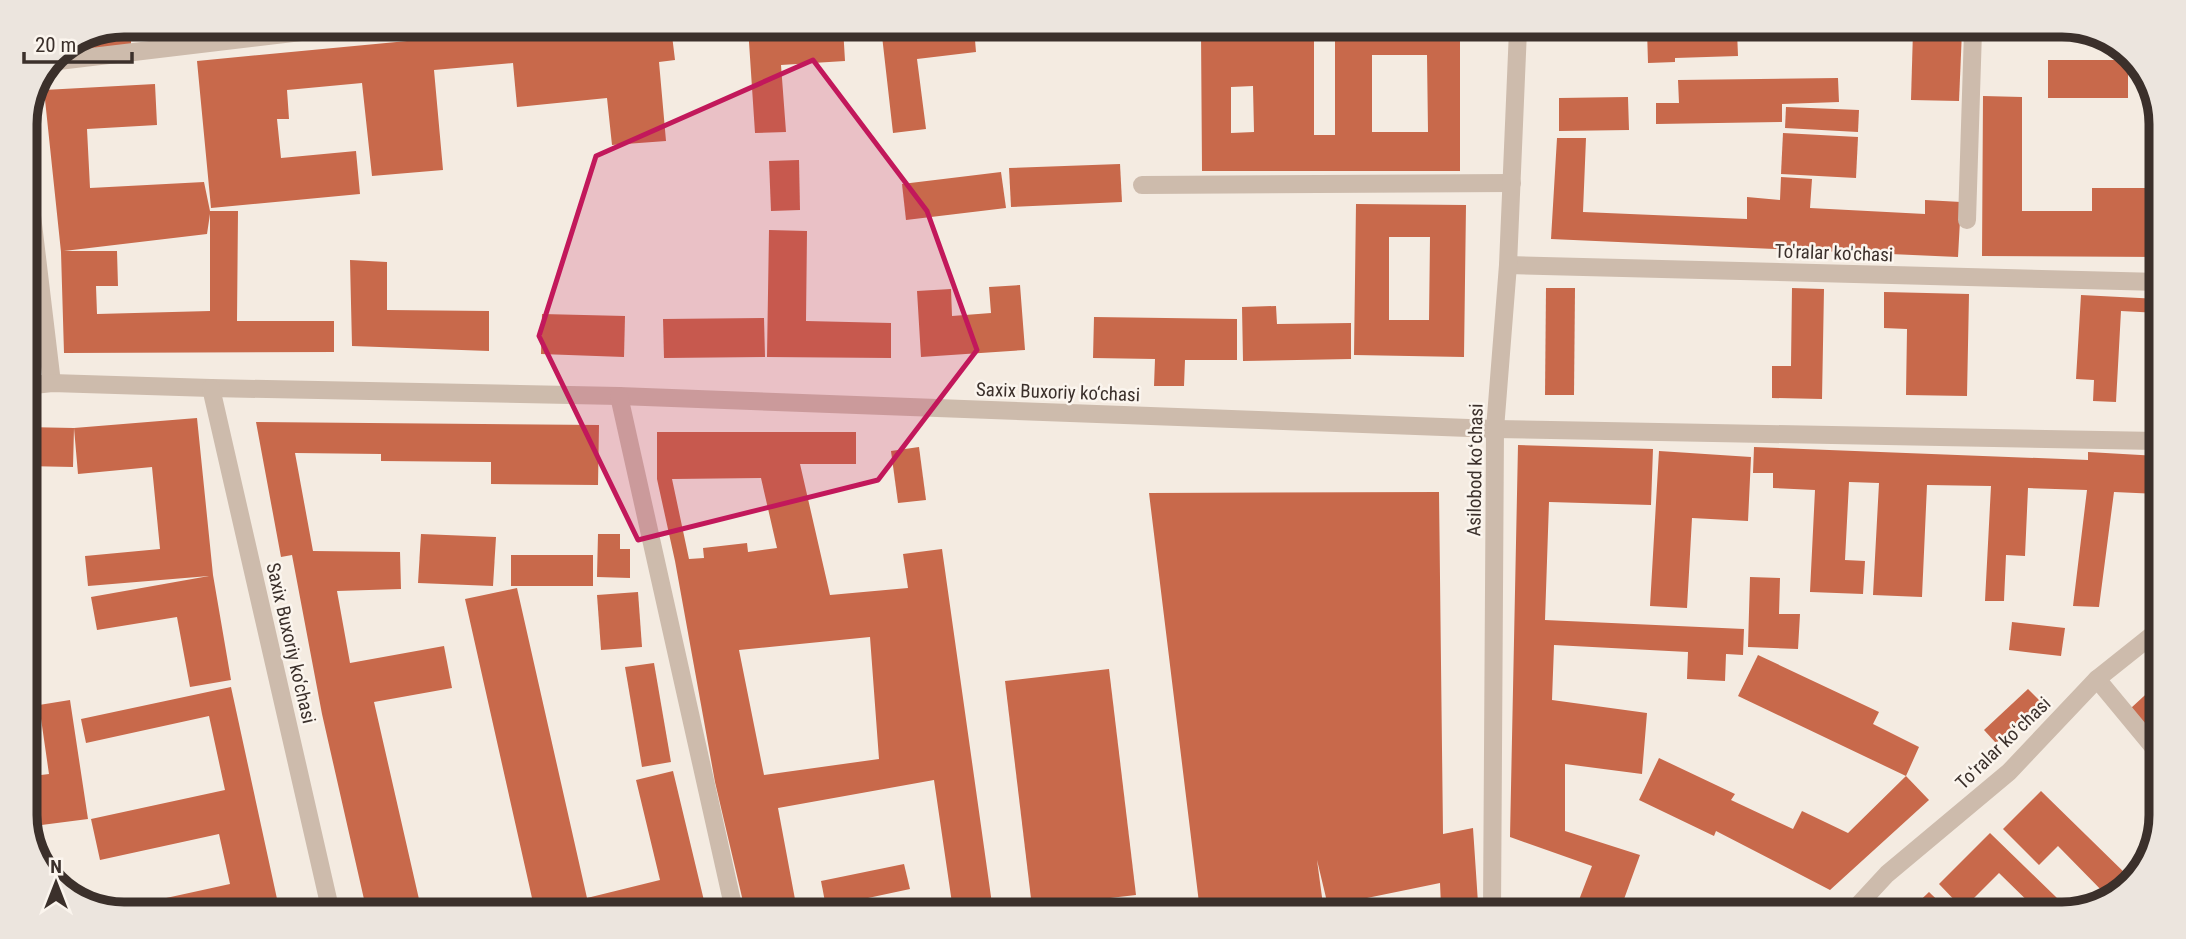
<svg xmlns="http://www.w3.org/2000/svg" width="2186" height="939" font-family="'Roboto Condensed',sans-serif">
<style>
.building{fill:#c8694b;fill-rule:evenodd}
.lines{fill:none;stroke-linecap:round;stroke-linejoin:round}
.service{stroke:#cdbbac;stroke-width:18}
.minor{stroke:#cdbbac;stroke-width:18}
.tertiary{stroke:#cdbbac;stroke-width:18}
.marked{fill:#c2185b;fill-opacity:0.2;stroke:#c2185b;stroke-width:5;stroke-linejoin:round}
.labels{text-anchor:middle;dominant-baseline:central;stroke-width:5;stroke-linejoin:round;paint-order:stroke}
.street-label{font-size:19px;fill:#3b302b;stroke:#fbf5ee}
.rim{fill:none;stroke:#3b302b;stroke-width:9}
</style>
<rect width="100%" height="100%" fill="#f4ebe1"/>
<g class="building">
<polygon points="123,25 234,25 235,27 131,40 131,48 54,53"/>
<polygon points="564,26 671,27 675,60 659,62 666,141 612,145 607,98 517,107 513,63 434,70 443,170 372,176 362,83 287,90 289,119 277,119 281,158 356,151 360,194 211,208 197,61"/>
<polygon points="748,27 843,27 845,61 781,65 786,132 755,133"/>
<polygon points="881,27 974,28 976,52 917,59 926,129 893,133"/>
<polygon points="1152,28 1176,28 1176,30 1152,34"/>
<path d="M 1191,28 L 1282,29 L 1283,32 L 1314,32 L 1314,135 L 1335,135 L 1335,32 L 1460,32 L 1460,171 L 1202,171 L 1201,32 ZM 1372,55 L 1427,55 L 1428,132 L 1372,132 ZM 1253,86 L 1254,132 L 1231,133 L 1231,87 Z"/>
<rect x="1538" y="30" width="39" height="7"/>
<polygon points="1647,30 1737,31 1738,56 1675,58 1675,62 1648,63"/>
<polygon points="1913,31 1962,31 1959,101 1911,100"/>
<rect x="2048" y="60" width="80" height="38"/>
<polygon points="1838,78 1839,102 1782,104 1782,122 1656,124 1656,103 1679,103 1678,80"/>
<path d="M 155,84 L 157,125 L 87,129 L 90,188 L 204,182 L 210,211 L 238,211 L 237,321 L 334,321 L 334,352 L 64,353 L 61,252 L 44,90 ZM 210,214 L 210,311 L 97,314 L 96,286 L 118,286 L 117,251 L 64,251 L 207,234 Z"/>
<polygon points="1983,96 2022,97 2022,211 2092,211 2092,188 2160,188 2160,257 1982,256"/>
<polygon points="1628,97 1629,130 1559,131 1559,98"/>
<polygon points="1786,107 1859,110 1858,132 1785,128"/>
<polygon points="1783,133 1858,137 1856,178 1781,174"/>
<polygon points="1557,138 1586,138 1583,212 1747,219 1747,197 1780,200 1781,177 1812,179 1810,208 1925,214 1925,200 1961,202 1958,257 1551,239"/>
<polygon points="799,160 800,210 771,211 769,161"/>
<polygon points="1120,164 1122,202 1011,207 1009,168"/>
<polygon points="1001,172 1006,208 906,220 902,184"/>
<path d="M 1356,204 L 1466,205 L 1464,357 L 1354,355 ZM 1389,237 L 1430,237 L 1429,320 L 1389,320 Z"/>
<polygon points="769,230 807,231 806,321 891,323 891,358 767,357"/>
<polygon points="350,260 387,262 387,310 489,311 489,351 352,346"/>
<polygon points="1020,285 1025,350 921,357 917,291 951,289 952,316 991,313 989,287"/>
<polygon points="1546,288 1575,288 1574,395 1545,395"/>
<polygon points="1792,288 1824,289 1822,399 1772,398 1772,366 1791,366"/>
<polygon points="1884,292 1969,294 1967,396 1906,395 1907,329 1884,328"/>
<polygon points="2081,295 2159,299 2159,313 2121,311 2116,402 2093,401 2094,380 2076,379"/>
<polygon points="1276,306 1277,324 1351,323 1351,359 1243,361 1242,307"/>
<polygon points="542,314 625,316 624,357 541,354"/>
<polygon points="1094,317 1237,319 1237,360 1185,360 1184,386 1154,386 1155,359 1093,358"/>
<polygon points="764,318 765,357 664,358 663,319"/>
<polygon points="30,321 33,353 25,354 25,322"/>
<polygon points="197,418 213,575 231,680 190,687 177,617 97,630 91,597 209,576 88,586 85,556 160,549 152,467 78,474 74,428 73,467 25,466 25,427 74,428"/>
<polygon points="256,422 599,425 598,485 491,484 491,462 381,461 381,454 295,453 313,551 400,552 401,589 337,591 350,663 444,646 452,688 374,702 421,908 366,908 322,714 292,555 281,557"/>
<path d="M 657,432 L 856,432 L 856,464 L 800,464 L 830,595 L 908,588 L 903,554 L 942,549 L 993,911 L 953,910 L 934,780 L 778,808 L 797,910 L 745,910 L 715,782 L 675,561 L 657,479 ZM 761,478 L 777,548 L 748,552 L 747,543 L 703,548 L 704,558 L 689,559 L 672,479 ZM 870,637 L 879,759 L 764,775 L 739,650 Z"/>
<polygon points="1518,445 1653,449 1651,505 1549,502 1545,620 1744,629 1743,655 1726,654 1725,681 1687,679 1688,652 1554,645 1552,700 1647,713 1642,774 1565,764 1565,831 1640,855 1619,913 1574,913 1592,866 1510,837"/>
<polygon points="919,447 926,500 898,503 891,451"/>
<polygon points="1754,447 2088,460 2088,452 2158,456 2158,494 2114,492 2099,607 2073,606 2087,490 2028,488 2025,556 2006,555 2004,601 1985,601 1991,486 1927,485 1922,597 1873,595 1879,483 1849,482 1845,560 1865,561 1863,594 1810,592 1815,490 1773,488 1773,473 1753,473"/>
<polygon points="1659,451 1751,457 1748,521 1692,518 1687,608 1650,606"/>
<polygon points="1439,492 1443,834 1473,828 1478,903 1441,906 1440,883 1328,906 1317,860 1324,912 1200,911 1149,493"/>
<polygon points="421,534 496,537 493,586 418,583"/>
<polygon points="598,534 620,534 620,549 630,549 630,578 597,577"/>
<rect x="511" y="555" width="82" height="31"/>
<polygon points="28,568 31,590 25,591 25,569"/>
<polygon points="1750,577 1780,578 1779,614 1800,614 1798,649 1748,647"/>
<polygon points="517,588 587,898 660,880 636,780 673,771 706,909 503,909 502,905 532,898 465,599"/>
<polygon points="638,592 642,647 601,650 597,595"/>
<polygon points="2012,622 2065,628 2061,656 2009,650"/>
<polygon points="1758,655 1879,712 1873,724 1919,747 1906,776 1738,696"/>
<polygon points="654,663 671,762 642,767 625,667"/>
<polygon points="1109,669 1136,895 1032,907 1005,681"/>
<polygon points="2156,685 2155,732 2155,735 2131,708"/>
<polygon points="231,687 279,908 158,907 157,900 230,884 219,834 100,860 91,819 225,790 209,716 86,743 81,719"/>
<polygon points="2028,689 2041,702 1996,743 1984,730"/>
<polygon points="70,700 88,819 26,827 25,823 25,777 49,774 39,705"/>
<polygon points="1659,758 1735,794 1731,800 1793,829 1802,811 1848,833 1906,776 1929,800 1830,890 1716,831 1714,836 1639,800"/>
<polygon points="2041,791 2132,880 2118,898 2111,900 2058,846 2039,865 2003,829"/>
<polygon points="1990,833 2057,898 2041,914 1999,873 1963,909 1939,884"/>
<polygon points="904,864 910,889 826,907 821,881"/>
<polygon points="1929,892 1952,914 1906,914"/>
</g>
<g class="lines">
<polyline class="service" points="1142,185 1512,183"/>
<g class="minor">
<polyline points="50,62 360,25"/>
<polyline points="25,157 52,383"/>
<polyline points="1967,220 1973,31"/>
<polyline points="1508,265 2160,282"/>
<polyline points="25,386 52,383 211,388 619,396 1495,429 2158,441"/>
<polyline points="211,388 330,908"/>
<polyline points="619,396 734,910"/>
<polyline points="2097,679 2155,749"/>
<polyline points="1492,912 1495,429 1508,265 1518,30"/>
</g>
<polyline class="tertiary" points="1850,914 1887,874 2009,772 2097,679 2156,632"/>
</g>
<path class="marked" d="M 813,60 L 927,211 L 977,350 L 878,480 L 638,540 L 539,336 L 596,156 Z"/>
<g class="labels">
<g class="street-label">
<text transform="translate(1834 253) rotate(2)">To'ralar ko'chasi</text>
<text transform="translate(1058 392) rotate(2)">Saxix Buxoriy ko‘chasi</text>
<text transform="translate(1475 470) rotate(-89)">Asilobod koʻchasi</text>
<text transform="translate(291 643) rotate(77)">Saxix Buxoriy ko‘chasi</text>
<text transform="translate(2003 743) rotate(-44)">Toʻralar koʻchasi</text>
</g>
</g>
<path d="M0 0H2186V939H0ZM124 37H2062A87 87 0 0 1 2149 124V815A87 87 0 0 1 2062 902H124A87 87 0 0 1 37 815V124A87 87 0 0 1 124 37Z" fill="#ece5de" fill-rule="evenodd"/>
<path class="rim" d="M124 37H2062A87 87 0 0 1 2149 124V815A87 87 0 0 1 2062 902H124A87 87 0 0 1 37 815V124A87 87 0 0 1 124 37Z"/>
<g transform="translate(56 883)" stroke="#fbf5ee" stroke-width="5" paint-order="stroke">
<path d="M0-5L12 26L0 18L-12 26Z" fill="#3b302b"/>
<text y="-10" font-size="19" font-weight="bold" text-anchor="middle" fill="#3b302b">N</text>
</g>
<path d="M24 52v10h108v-10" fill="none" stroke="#3b302b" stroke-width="3.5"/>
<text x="35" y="52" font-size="21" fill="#3b302b" stroke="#fbf5ee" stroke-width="5" paint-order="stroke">20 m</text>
</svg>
